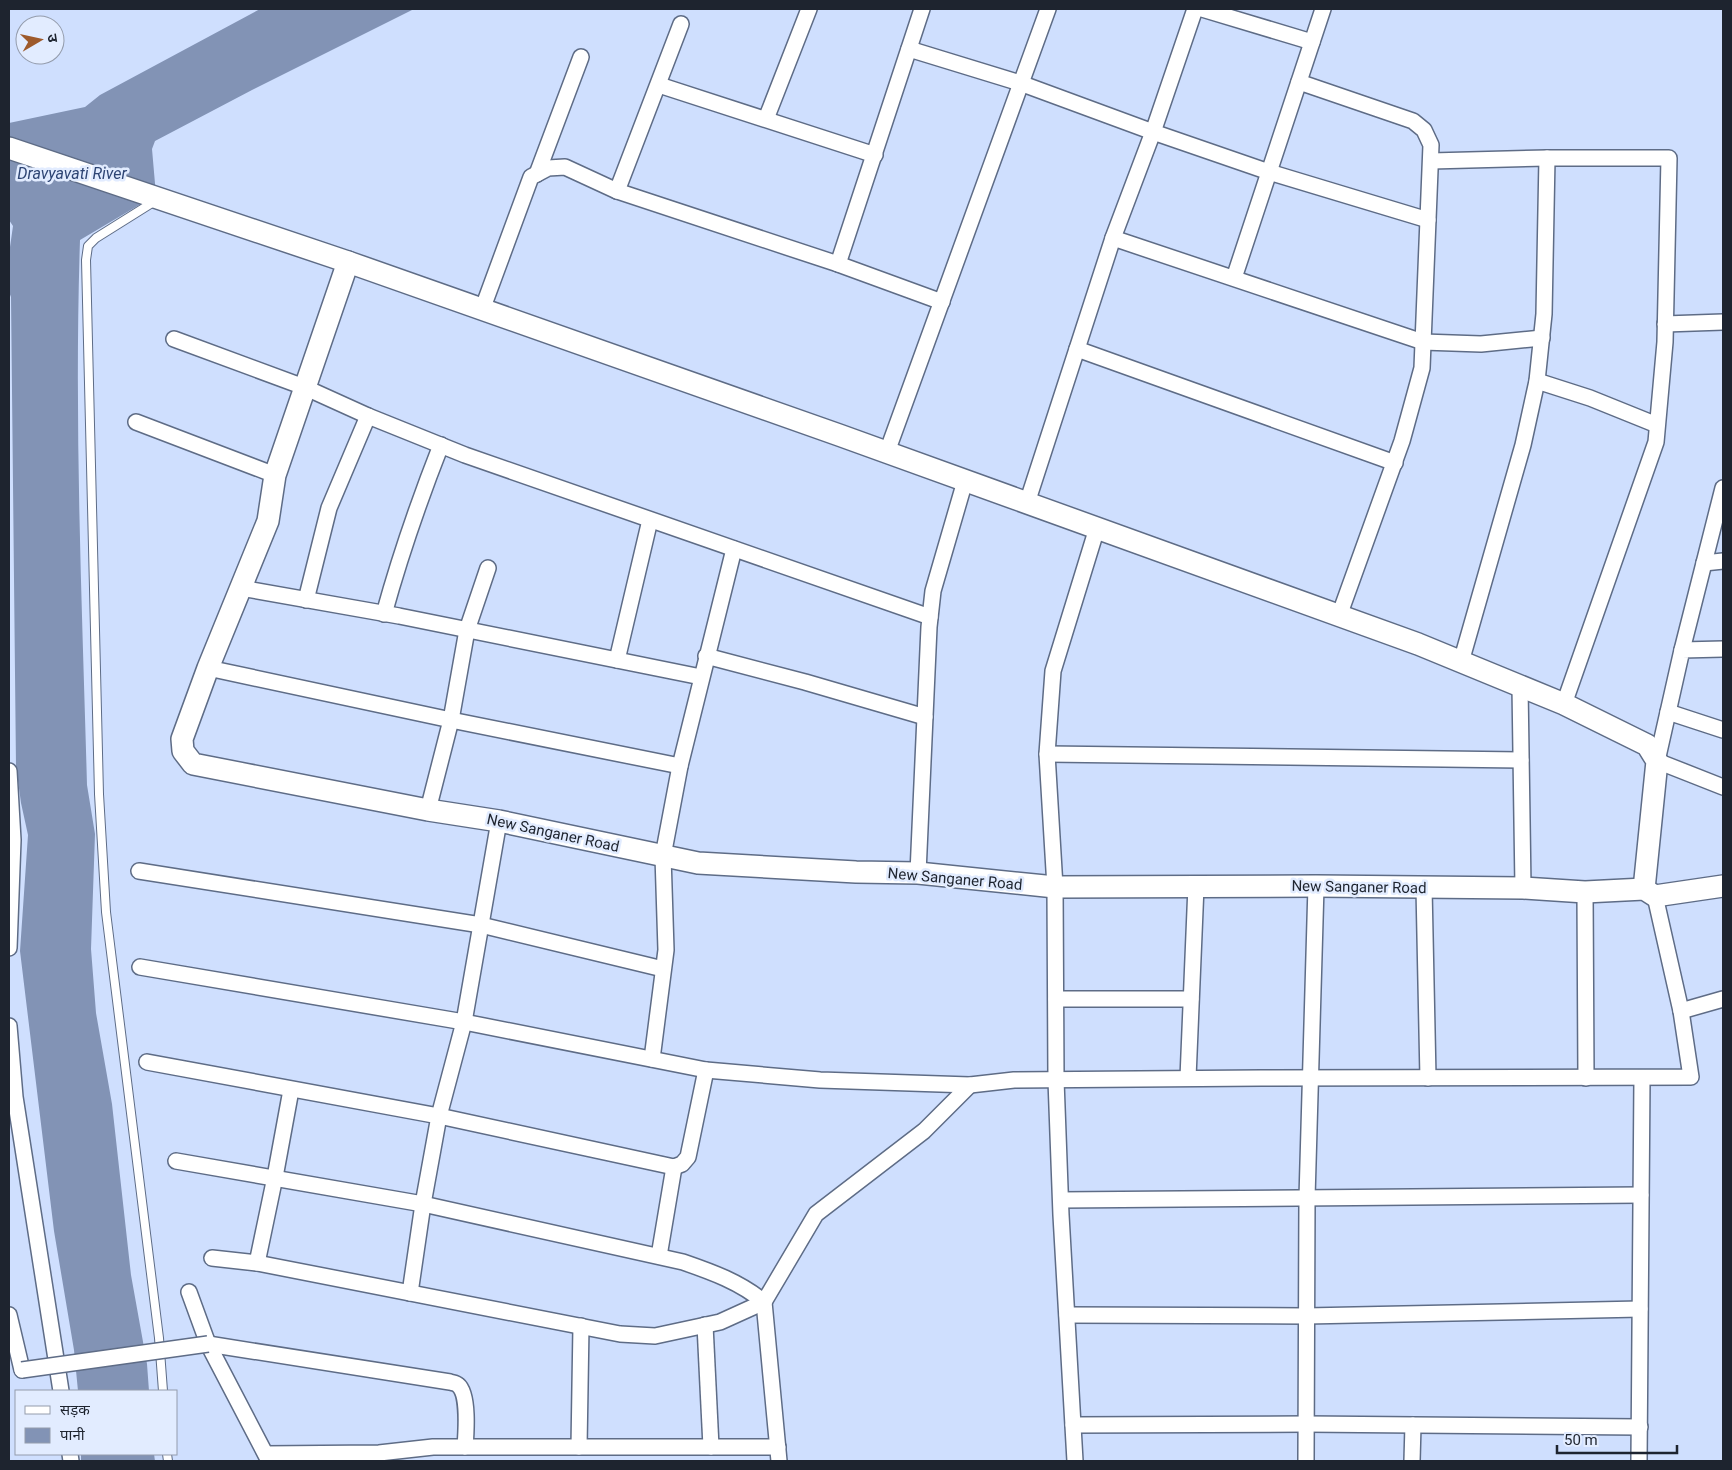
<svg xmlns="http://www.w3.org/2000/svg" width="1732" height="1470" font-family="Roboto,'Noto Sans Devanagari',sans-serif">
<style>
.water{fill:#8293b5}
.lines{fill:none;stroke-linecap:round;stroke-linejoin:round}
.lane-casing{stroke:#5e6c86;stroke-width:10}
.street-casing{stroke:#5e6c86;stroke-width:18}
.secondary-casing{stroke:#5e6c86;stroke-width:24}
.lane{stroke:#fff;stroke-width:8}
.street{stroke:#fff;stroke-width:15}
.secondary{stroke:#fff;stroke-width:21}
.street-bridge-casing{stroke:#5e6c86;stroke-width:18;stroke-linecap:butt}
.street-bridge{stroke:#fff;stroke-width:15}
.labels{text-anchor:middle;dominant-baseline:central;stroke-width:5;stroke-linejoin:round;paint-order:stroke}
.street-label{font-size:15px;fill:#1e242f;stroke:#e2ecff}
.water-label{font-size:16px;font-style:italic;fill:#2e4574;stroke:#e2ecff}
</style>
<rect width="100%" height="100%" fill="#cfdffe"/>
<g class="water">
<path d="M 260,9 L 414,9 L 252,90 L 155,141 L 152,149 L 156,195 L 80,240 C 74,422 82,604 87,785 L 95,834 L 91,949 L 96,1013 L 112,1104 L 131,1275 L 147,1364 L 149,1391 L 78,1391 L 74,1350 L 54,1231 L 20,951 L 28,835 L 21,803 L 16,766 L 11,297 L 9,292 L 9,254 L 13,226 L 9,220 L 9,123 L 85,107 L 100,95 Z"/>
<polygon points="81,1454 154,1454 155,1461 81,1461"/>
</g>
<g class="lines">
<defs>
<g id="lane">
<polyline points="155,201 96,238 88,246 86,260 99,794 106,912 159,1338 163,1391"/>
<polyline points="167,1454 168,1461"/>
</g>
<g id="street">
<polyline points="1202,9 1312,42"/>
<polyline points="909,49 1020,83 1153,132 1269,172 1428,220"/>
<polyline points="1299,82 1413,121 1424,130 1431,145 1422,368 1402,441 1339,616"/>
<polyline points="659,85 875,155"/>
<polyline points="766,119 809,9"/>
<polyline points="1431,161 1547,158 1669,158 1665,342 1656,442 1564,704"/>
<polyline points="537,174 581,57"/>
<polyline points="617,191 681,24"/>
<polyline points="1113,238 1423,342 1481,344 1542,338"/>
<polyline points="838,264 922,9"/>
<polyline points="1234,278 1323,9"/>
<polyline points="482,310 531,177 548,168 565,167 617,191 838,264 942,302"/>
<polyline points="1665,324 1723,322"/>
<polyline points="174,339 304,387 368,416 465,455 930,617"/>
<polyline points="1077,349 1395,463"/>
<polyline points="1537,381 1590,398 1657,425"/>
<polyline points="136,422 275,475"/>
<polyline points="887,452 1048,9"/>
<polyline points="1027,503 1113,238 1153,132 1195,9"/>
<polyline points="1704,563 1723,561"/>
<polyline points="241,588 399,616 701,677"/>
<polyline points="306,600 329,508 368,416"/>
<path d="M 384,614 C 400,556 419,501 441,445"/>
<polyline points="1723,649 1682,650 1657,761 1723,787"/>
<polyline points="1682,650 1723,488"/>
<polyline points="706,656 805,682 925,717"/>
<polyline points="617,660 650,520"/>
<polyline points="1461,662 1523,445 1537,381 1544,314 1547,158"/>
<polyline points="208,668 451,720 680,766"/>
<polyline points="1520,686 1523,888"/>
<polyline points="1668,712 1723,730"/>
<polyline points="1047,754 1521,760"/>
<polyline points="9,771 13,840 9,948"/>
<polyline points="428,810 451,720 467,630 488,568"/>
<polyline points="139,871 481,925 663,969"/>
<polyline points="918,873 929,627 933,591 965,481"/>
<polyline points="1424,888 1428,1078"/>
<polyline points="1585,892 1586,1078"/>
<polyline points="140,967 464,1022 706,1070 820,1080 970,1085 1014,1080 1261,1078 1691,1077 1681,1011 1655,896"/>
<polyline points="1056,999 1191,999"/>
<polyline points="1681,1011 1723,999"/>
<polyline points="9,1026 15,1097 61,1391"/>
<polyline points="652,1059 666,950 663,856 680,766 734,549"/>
<polyline points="147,1062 439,1116 674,1167 682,1164 688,1157 706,1070"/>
<polyline points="1188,1078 1196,886"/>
<path d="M 176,1161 L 423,1204 L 683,1262 C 712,1272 740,1282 764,1302 L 779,1461"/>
<polyline points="1061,1200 1641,1195"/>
<polyline points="659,1256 674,1167"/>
<polyline points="212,1258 257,1263 620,1334 655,1336 720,1322 764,1302 816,1214 924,1131 970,1085"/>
<polyline points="257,1263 275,1177 291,1090"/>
<polyline points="189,1292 208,1344 269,1461"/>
<polyline points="410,1293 423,1204 439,1116 464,1022 499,821"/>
<polyline points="9,1315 22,1370"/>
<polyline points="1067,1315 1306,1316 1640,1309"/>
<polyline points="705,1325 711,1447"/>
<path d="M 208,1344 L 450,1382 C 453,1383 456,1383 458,1385 C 469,1394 466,1434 465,1447"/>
<polyline points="1073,1425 1306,1424 1640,1427"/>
<polyline points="579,1447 581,1326"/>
<polyline points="70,1454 71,1461"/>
<polyline points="266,1454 379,1453 433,1447 778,1447"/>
<polyline points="1075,1461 1061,1215 1056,1080 1055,887 1047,754 1053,671 1097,528"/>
<polyline points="1306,1461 1307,1198 1316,886"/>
<polyline points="1412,1461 1413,1425"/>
<polyline points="1639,1461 1642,1078"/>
</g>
<g id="secondary">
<polyline points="9,148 348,262 839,435 1418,644 1564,704 1647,745 1657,761 1644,889"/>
<polyline points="348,262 275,475 268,521 208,668 182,739 183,751 193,764 428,810 499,821 698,863 856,872 918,873 1055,887 1316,886 1523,888 1585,892 1644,889 1655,896 1723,886"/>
</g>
</defs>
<use href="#lane" class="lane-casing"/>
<use href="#street" class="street-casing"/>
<use href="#secondary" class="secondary-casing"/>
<use href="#lane" class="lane"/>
<use href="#street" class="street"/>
<use href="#secondary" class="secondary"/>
<defs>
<polyline id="street-bridge" points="22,1370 208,1344"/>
</defs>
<use href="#street-bridge" class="street-bridge-casing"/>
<use href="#street-bridge" class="street-bridge"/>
</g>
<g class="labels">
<g class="street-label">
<text transform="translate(553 833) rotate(12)">New Sanganer Road</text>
<text transform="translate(955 879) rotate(5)">New Sanganer Road</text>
<text transform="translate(1359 887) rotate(1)">New Sanganer Road</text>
</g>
<g class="water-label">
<text x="72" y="173">Dravyavati River</text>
</g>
</g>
<rect width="1732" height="1470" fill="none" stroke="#1e242f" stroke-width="20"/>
<rect x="15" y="1390" width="162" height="65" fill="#e2ecff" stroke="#949cac"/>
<rect x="25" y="1406" width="25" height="8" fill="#ffffff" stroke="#949cac"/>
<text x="60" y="1415" font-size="15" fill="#1e242f">सड़क</text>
<rect x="25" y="1428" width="25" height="15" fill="#8293b5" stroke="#949cac"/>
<text x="60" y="1440" font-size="15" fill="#1e242f">पानी</text>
<g transform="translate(40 40) rotate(81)"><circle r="24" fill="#e2ecff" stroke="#949cac"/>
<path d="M0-4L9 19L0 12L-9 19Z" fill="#9e5a2b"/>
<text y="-8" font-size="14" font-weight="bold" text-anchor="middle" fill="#1e242f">उ</text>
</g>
<path d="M1557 1445v8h120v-8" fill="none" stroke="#1e242f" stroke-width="2.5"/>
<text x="1564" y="1445" font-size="15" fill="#1e242f" stroke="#e2ecff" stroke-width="4" paint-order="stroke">50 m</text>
</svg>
